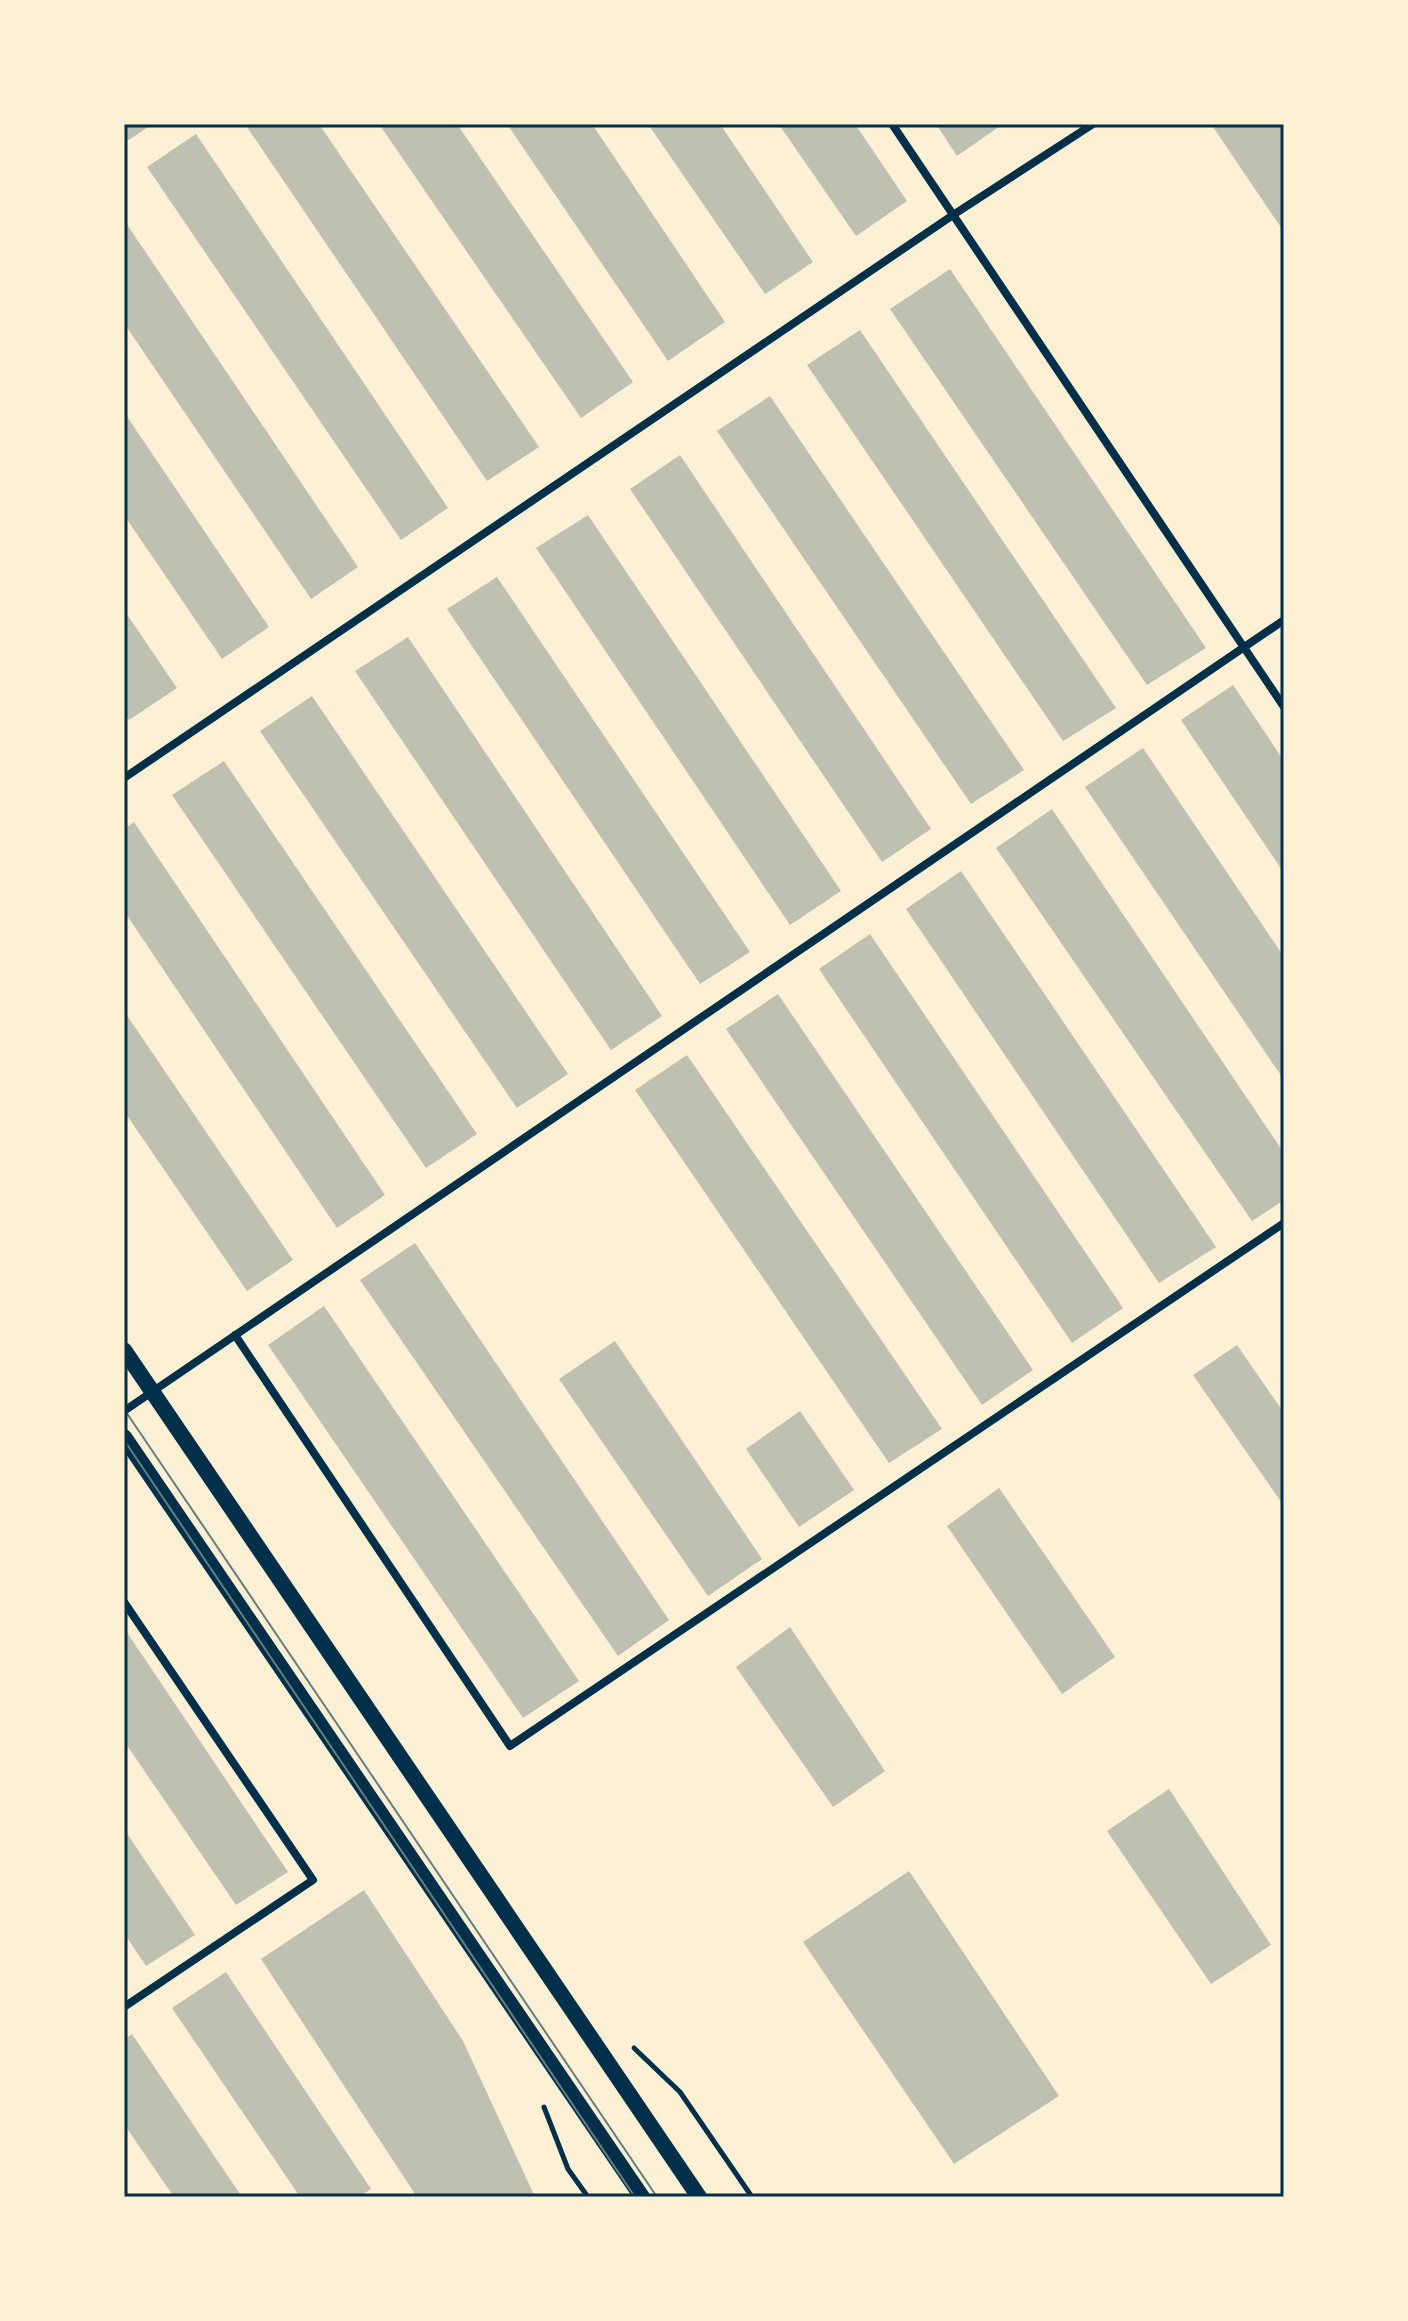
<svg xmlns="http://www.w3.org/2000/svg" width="1408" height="2321" font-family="'Public Sans',sans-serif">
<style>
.building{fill:#bec0b2}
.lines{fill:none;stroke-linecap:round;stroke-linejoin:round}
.path{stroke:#003049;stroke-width:5}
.minor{stroke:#003049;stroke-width:8}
.secondary{stroke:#003049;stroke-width:16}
.tram{stroke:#657d81;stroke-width:2}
.neatline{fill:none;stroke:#003049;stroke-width:3}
</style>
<rect width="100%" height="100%" fill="#fdf0d5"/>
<g class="building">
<polygon points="124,124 153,124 124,143"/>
<polygon points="245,124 319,124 539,447 487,481"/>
<polygon points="379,124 457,124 633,382 581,418"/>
<polygon points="507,124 592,124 725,322 668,361"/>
<polygon points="648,124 720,124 813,262 765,294"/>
<polygon points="783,124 855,124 907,201 856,236 780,126"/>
<polygon points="936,124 1003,124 957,156"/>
<polygon points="1211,124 1284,124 1284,232"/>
<polygon points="196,134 448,508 401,540 147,167"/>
<polygon points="124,220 358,567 311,599 124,323"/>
<polygon points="950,269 1206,648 1147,685 890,309"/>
<polygon points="860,330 1116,708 1063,741 807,365"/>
<polygon points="770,396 1024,770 971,804 717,431"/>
<polygon points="124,412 269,627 222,659 124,515"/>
<polygon points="680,455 931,829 882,862 630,489"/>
<polygon points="588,515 841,891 790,925 536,548"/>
<polygon points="497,577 750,952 700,984 447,609"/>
<polygon points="124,610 177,688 129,720 124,712"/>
<polygon points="408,637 662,1016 611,1050 355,671"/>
<polygon points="1233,685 1284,761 1284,873 1181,720"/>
<polygon points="312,696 568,1074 517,1108 260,731"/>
<polygon points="1143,748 1284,957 1284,1080 1085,787"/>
<polygon points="224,761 477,1134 426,1168 172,795"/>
<polygon points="1052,809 1284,1153 1284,1200 1252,1221 996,848"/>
<polygon points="134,822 385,1195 337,1228 124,911 124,829"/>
<polygon points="961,871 1216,1247 1159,1283 906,909"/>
<polygon points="870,934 1123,1308 1072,1343 819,969"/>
<polygon points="778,994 1033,1370 982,1405 726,1029"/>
<polygon points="124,1011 293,1260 247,1291 124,1111"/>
<polygon points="687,1055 942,1429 889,1463 635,1090"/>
<polygon points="415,1243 669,1620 618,1656 360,1280"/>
<polygon points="324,1306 579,1681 523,1718 268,1345"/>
<polygon points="615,1341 762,1559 708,1596 559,1379"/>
<polygon points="1237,1345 1284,1413 1284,1506 1193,1375"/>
<polygon points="800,1411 854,1490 799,1527 746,1449"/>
<polygon points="999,1488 1115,1657 1062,1694 947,1526"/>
<polygon points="790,1627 885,1771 833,1807 736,1667"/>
<polygon points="124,1628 288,1872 236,1905 124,1741"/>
<polygon points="1169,1789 1271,1945 1211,1984 1107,1831"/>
<polygon points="124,1829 195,1935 146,1966 124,1933"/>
<polygon points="909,1871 1059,2096 954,2164 803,1942"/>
<polygon points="364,1890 463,2041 535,2197 417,2197 261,1959"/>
<polygon points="226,1972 371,2189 359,2197 300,2197 172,2008"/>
<polygon points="132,2034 242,2197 174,2197 124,2124 124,2040"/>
</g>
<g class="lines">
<g class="path">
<polyline points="634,2048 680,2092 752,2197"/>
<polyline points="544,2107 568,2169 588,2197"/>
</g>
<g class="minor">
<polyline points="892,124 1284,707"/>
<polyline points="124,778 953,215 1093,124"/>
<polyline points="235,1335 510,1746 1284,1223"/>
<polyline points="124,1411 1284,620"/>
<polyline points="124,1602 313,1880 124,2007"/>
</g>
<g class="secondary">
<polyline points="124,1350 699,2197"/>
<polyline points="124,1437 642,2197"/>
</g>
<g class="tram">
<polyline points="124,1409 657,2197"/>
<polyline points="124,1440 635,2197"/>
</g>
</g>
<rect width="1408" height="2321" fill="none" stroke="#fdf0d5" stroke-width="252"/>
<rect x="126" y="126" width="1156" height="2069" class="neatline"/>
</svg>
